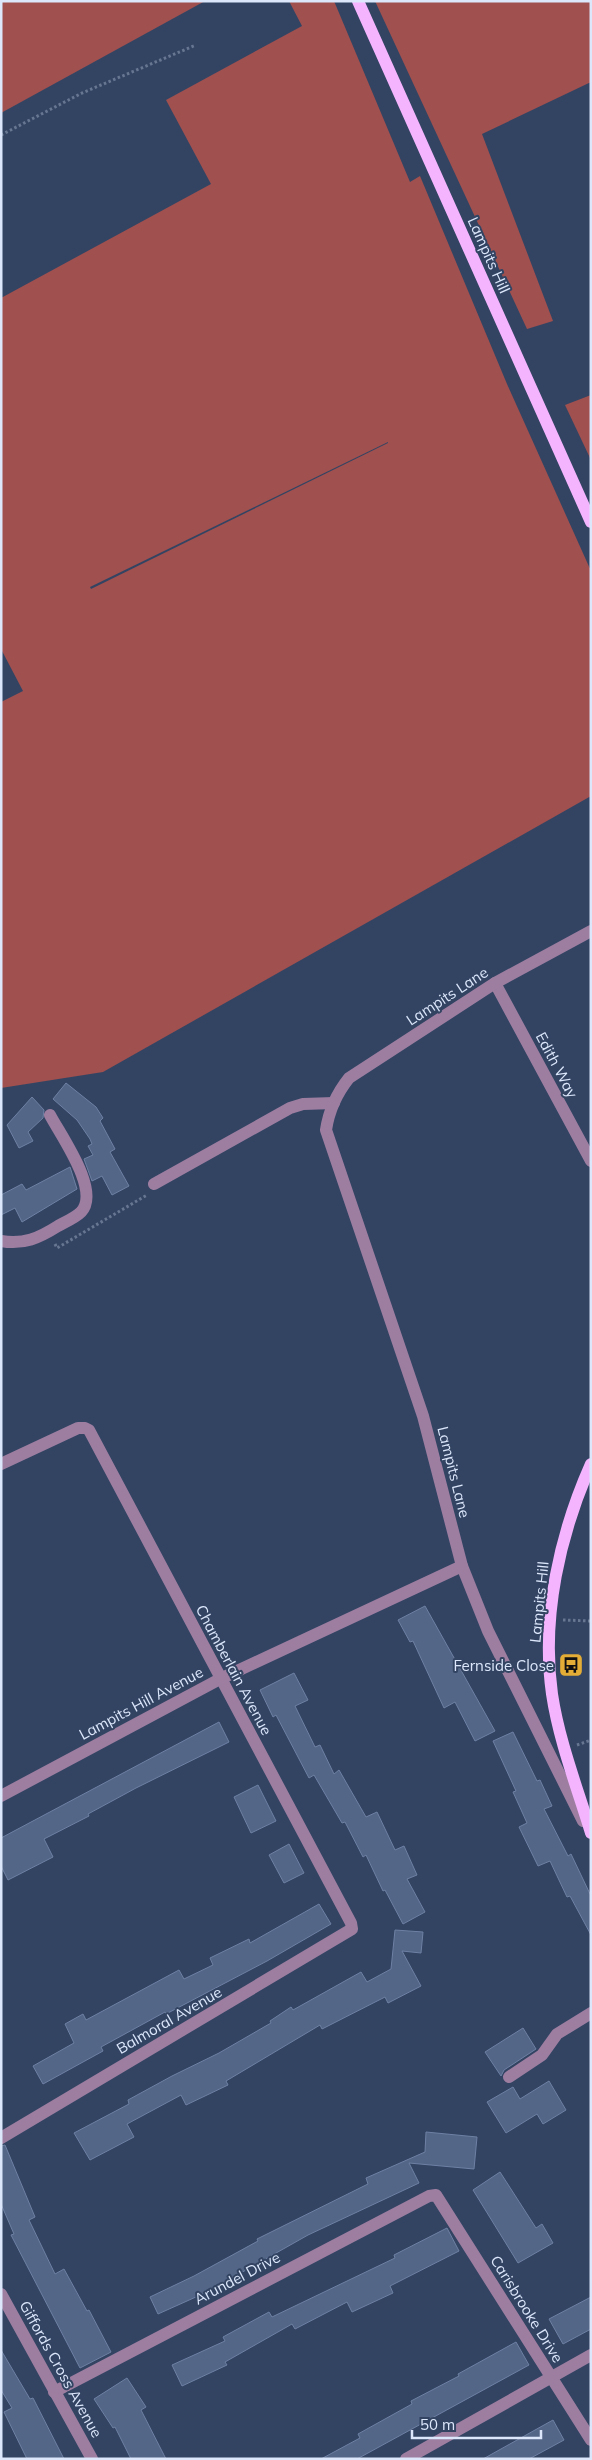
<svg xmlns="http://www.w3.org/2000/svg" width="592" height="2460" font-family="Mulish,sans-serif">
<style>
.green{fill:#a0504f;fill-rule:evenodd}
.building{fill:#546687;stroke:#6e81a4}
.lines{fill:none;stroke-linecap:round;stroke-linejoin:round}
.path{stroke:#677691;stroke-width:3;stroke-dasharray:2.5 2.5;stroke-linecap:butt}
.minor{stroke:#9d7ea1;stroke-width:12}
.major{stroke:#f5b4fe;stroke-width:12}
.labels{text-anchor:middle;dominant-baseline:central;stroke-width:4;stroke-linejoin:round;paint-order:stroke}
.street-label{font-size:15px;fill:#dce7fb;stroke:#334463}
.poi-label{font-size:15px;fill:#dce7fb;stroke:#334463;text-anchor:end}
</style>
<rect width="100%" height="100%" fill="#334463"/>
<g class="green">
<polygon points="1,1 205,1 1,113"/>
<path d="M 289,1 L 334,1 L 410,182 L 420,176 L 507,384 L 591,571 L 591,796 L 103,1072 L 1,1088 L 1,702 L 23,691 L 1,649 L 1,298 L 211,184 L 166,100 L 302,26 ZM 388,442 L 388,443 L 91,589 L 90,587 Z"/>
<polygon points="375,1 591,1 591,82 482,134 553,321 527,329"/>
<polygon points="591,395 591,460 565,405"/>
</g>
<g class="building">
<polygon points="66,1083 96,1107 103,1118 100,1121 115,1149 110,1152 129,1186 112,1195 102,1176 92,1181 84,1159 93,1155 88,1146 92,1144 90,1139 77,1120 53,1099"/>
<polygon points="32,1097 44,1110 43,1118 28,1132 33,1141 19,1148 7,1125"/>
<polygon points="70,1167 77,1189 22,1222 15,1208 1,1215 1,1195 22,1184 26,1190"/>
<polygon points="425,1606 495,1731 475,1741 455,1702 444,1708 413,1641 410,1642 398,1620"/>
<polygon points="294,1673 308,1700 295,1706 315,1747 320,1745 334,1774 339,1770 366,1817 377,1812 395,1850 404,1846 417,1875 407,1879 425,1912 403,1924 385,1890 383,1891 366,1855 363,1857 345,1822 342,1823 314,1775 309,1778 276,1715 273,1717 260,1690"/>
<polygon points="219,1722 229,1742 136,1788 88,1814 89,1816 44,1839 53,1857 8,1880 1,1866 1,1838"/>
<polygon points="513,1732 537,1781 540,1780 552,1806 544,1809 568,1856 571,1854 591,1896 591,1935 570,1896 567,1897 550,1861 538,1866 519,1827 527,1823 513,1792 516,1791 493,1741"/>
<polygon points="258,1785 276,1821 251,1833 234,1797"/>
<polygon points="289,1844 304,1873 284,1883 269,1855"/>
<polygon points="319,1904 331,1924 267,1961 166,2014 165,2012 101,2047 103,2051 43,2084 33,2066 74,2043 65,2024 83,2014 86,2020 179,1970 184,1979 213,1965 210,1958 249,1939 250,1943"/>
<polygon points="395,1930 423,1932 421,1953 402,1951 421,1986 388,2003 385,1997 322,2029 320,2025 226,2081 228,2085 186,2105 181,2095 127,2124 134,2137 90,2160 74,2133 129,2104 128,2100 172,2076 219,2053 271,2023 270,2021 291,2007 293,2010 361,1972 367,1982 391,1969"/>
<polygon points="523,2028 536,2049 504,2070 501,2076 485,2052"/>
<polygon points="549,2081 566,2110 543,2124 537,2114 506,2133 487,2102 513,2087 520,2099"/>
<polygon points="426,2132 477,2137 474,2169 409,2163 419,2183 308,2235 207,2292 158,2314 150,2297 194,2276 258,2241 257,2239 368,2184 366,2178 425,2152"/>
<polygon points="5,2145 35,2217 29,2220 55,2274 64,2269 87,2311 89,2310 111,2352 80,2368 11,2235 14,2234 1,2204 1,2146"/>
<polygon points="500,2172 536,2228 542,2224 553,2243 518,2263 473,2190"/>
<polygon points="447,2228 459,2251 390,2286 393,2293 352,2312 347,2302 295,2329 292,2324 225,2362 227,2365 182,2386 172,2365 225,2341 223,2337 269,2312 272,2317 395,2258 394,2255"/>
<polygon points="591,2297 591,2329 563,2344 549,2319"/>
<polygon points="516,2342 529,2365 357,2459 321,2459 360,2438 358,2434 412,2404 411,2401 459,2376 458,2374"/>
<polygon points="1,2350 30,2399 33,2398 64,2459 27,2459 4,2412 12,2408 1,2390"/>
<polygon points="127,2378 146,2407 141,2410 166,2459 131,2459 115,2427 113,2428 94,2399"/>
<polygon points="553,2420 564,2440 529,2459 483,2459"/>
</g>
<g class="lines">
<g class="path">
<polyline points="1,135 82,93 196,45"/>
<polyline points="55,1244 57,1248 147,1195"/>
<polyline points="563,1620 591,1621"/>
<polyline points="577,1745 591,1740"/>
</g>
<g class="minor">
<polyline points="495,983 591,1161"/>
<polyline points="154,1184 290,1108 303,1104 334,1103"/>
<path d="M 1,1241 C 24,1245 39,1238 58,1226 C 65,1222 75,1218 81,1212 C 101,1191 61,1136 50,1115"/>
<polyline points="1,1464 78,1428 85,1428 89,1430 351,1923 352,1929 1,2138"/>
<polyline points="1,1796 220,1679 462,1566"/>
<path d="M 583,1821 L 488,1631 L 462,1566 L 423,1416 L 326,1130 C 329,1110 337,1093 349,1078 L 495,983 L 591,931"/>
<polyline points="509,2077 542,2055 557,2034 591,2013"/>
<polyline points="1,2294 92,2459"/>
<polyline points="54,2392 429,2196 436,2195 591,2440"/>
<polyline points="406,2459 591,2355"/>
</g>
<g class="major">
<polyline points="358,1 591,522"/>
<path d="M 591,1464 C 560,1534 541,1616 552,1694 C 559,1741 577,1787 591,1833"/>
</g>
</g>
<defs>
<symbol id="bus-square" viewBox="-11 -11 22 22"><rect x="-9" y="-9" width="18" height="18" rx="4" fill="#e4ad35" stroke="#334463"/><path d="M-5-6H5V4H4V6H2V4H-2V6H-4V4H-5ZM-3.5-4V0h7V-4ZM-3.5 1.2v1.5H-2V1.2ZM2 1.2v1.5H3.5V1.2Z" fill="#111"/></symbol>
</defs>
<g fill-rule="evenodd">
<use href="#bus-square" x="557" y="1651" width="28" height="28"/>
</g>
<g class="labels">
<g class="street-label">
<text transform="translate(489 255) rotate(66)">Lampits Hill</text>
<text transform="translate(447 996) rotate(-33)">Lampits Lane</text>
<text transform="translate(557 1065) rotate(62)">Edith Way</text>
<text transform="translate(454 1472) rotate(76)">Lampits Lane</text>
<text transform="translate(539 1602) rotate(-84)">Lampits Hill</text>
<text transform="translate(234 1670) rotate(62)">Chamberlain Avenue</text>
<text transform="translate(141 1703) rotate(-28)">Lampits Hill Avenue</text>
<text transform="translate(169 2020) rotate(-30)">Balmoral Avenue</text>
<text transform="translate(237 2278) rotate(-28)">Arundel Drive</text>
<text transform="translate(527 2309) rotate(58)">Carisbrooke Drive</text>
<text transform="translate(61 2369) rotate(61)">Giffords Cross Avenue</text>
</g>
<g class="poi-label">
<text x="554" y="1665">Fernside Close</text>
</g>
</g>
<rect width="592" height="2460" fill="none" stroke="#dce7fb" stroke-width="5"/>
<path d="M412 2430v8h129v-8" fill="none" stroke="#dce7fb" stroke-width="2.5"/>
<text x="420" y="2430" font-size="15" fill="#dce7fb" stroke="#334463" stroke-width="4" paint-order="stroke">50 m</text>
</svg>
